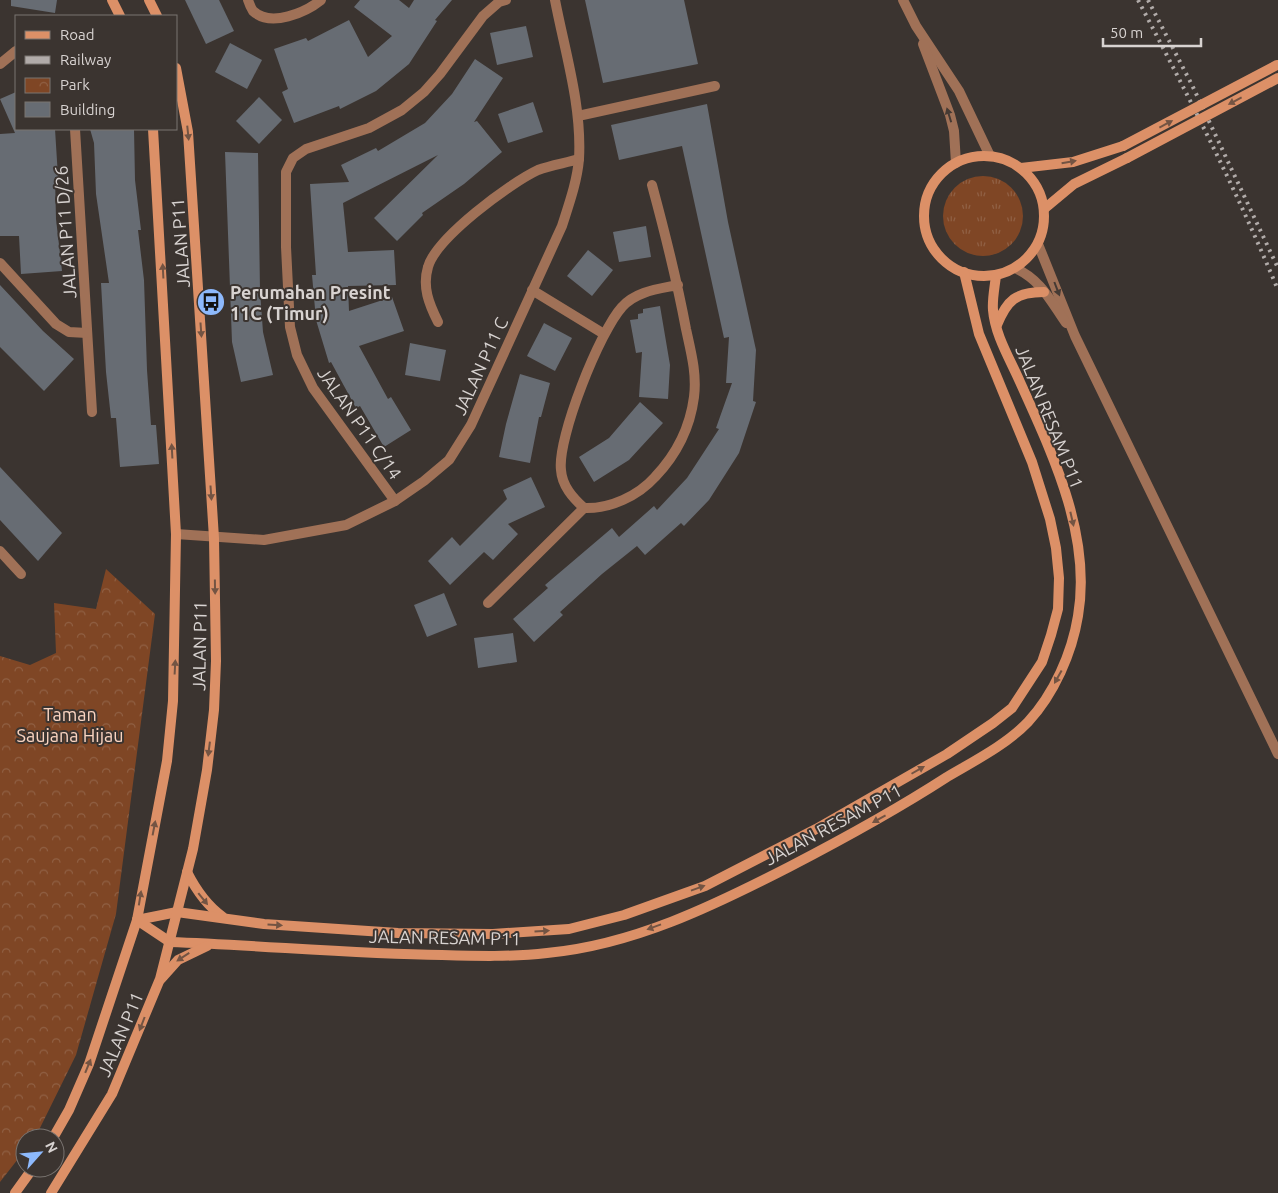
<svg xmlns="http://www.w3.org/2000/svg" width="1278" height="1193" font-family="Ubuntu,sans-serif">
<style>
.grass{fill:url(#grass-tufts)}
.park{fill:url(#park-crowns)}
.building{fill:#676c73}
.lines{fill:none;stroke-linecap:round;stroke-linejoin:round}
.minor{stroke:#a07157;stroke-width:10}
.secondary{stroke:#dc9067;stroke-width:10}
.rail{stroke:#b1aba9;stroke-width:4;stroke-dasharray:2.5 5;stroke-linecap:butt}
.secondary-bridge{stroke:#dc9067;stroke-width:10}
.oneway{fill:#735443}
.oneway2{fill:#453a34}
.labels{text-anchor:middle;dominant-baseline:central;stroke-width:4;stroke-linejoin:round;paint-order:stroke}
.street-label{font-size:18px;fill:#d8d3d1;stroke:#3b3430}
.poi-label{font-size:18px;font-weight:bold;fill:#d8d3d1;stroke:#3b3430;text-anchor:start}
.park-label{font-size:18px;fill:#fad4c0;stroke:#3b3430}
</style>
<defs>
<pattern id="grass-tufts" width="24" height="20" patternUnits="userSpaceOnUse" patternTransform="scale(1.25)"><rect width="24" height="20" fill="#7f4625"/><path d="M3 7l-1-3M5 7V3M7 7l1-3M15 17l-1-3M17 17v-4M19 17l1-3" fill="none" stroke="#906044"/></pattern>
<pattern id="park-crowns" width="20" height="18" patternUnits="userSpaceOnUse" patternTransform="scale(1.25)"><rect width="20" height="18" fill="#7f4625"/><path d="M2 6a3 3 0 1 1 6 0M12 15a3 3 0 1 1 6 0" fill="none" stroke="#906044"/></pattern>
</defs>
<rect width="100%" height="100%" fill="#3b3430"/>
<circle class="grass" cx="983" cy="216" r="40"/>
<polygon class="park" points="106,569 155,614 116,914 76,1055 37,1134 35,1138 25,1138 25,1150 0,1182 0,656 30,665 56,653 54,603 96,609"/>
<g class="building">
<polygon points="11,0 57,0 55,13 11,6"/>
<polygon points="185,0 219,0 234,31 206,44"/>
<polygon points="360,0 399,0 409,8 414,0 452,0 435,20 437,21 409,64 376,91 340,109 339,106 294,123 282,92 288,89 274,49 306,38 308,41 349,20 368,57 392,36 354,7"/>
<polygon points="585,0 684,0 698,64 603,83"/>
<polygon points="526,26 533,57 497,65 490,33"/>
<polygon points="230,43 262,60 247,89 215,72"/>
<polygon points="475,59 503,78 474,122 477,121 502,152 464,184 422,213 423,215 397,241 374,218 438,155 343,203 348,252 394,250 396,285 348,286 349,311 392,297 404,331 359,346 388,399 391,397 411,430 384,447 360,406 356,408 331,362 329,363 316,320 312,275 316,275 310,184 349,182 341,165 376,148 378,151 425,123 452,94"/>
<polygon points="16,92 16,129 55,129 58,177 55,177 56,219 62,271 21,274 19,236 0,236 0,134 15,133 0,99"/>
<polygon points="259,97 282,120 259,144 236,121"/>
<polygon points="533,102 543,132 508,143 498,114"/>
<polygon points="707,104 728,222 756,350 753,401 756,402 739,453 709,500 684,526 681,523 645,555 637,546 602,574 560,612 563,615 534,642 513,619 548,588 545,585 612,528 619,537 654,506 657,510 687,478 719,429 716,428 732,383 726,383 729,337 724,338 682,146 619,160 611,125"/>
<polygon points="90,129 134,129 135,180 141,230 138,230 144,280 147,370 151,425 156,425 159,464 120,467 116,418 111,418 106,372 101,283 109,283 96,194 94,143"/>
<polygon points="225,152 258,153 260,291 263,332 273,375 241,382 232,342"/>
<polygon points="646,226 651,257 619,262 613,232"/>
<polygon points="588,250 613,270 592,296 567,276"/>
<polygon points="0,285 43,331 74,359 44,391 0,347"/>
<polygon points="660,306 670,365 668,399 639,397 642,352 636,353 630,320 638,319 638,314 643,313 643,309"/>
<polygon points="544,323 572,338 555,371 527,356"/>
<polygon points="410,343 446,350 440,381 405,375"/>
<polygon points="520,374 550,383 541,417 539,417 530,463 499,457 506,424"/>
<polygon points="640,402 663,423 629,460 594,482 579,457 609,438"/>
<polygon points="0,467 62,533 38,561 0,520"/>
<polygon points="531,477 545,507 508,524 518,534 493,560 484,552 450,585 428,561 452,537 460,546 507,499 503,490"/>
<polygon points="444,593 457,625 427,637 414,605"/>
<polygon points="513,633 517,662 478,668 474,638"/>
</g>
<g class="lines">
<g class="minor">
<path d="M 248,0 C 249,3 251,8 253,11 C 271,28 306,12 321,0"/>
<polyline points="903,0 916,26 959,91 990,156"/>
<polyline points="923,44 950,115 954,131 956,163"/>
<polyline points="0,64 16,51"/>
<polyline points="578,116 715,86"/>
<polyline points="75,129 92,412"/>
<path d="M 652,185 C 665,233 677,281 686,329 C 691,352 697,374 694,397 C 690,428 676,455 655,477 C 638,496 610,509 584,508 C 573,498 562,486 561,470 C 557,438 600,331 622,307 C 636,291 659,289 678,285"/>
<polyline points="1038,244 1075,336 1278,754"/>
<polyline points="0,263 56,324 69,332 87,333"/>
<path d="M 1015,268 C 1041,280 1050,300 1066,323"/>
<polyline points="532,290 604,334"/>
<path d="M 438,322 C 429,304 422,287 428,267 C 436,238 510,183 538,170 C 551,165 566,163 579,159"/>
<polyline points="395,501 313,388 297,355 290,327 286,247 286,172 293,158 306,149 369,128 402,110 424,92 440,74 483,16 499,2 506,0"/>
<path d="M 176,534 L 264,540 L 346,525 L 395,501 L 424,481 L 449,460 L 471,425 L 562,226 C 569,204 577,182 579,159 C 582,106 565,52 555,0"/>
<polyline points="0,551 21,574"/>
<polyline points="488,603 584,508"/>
</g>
<g class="secondary">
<polyline points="112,0 120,16"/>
<polyline points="149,0 157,16"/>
<circle cx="984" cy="216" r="60"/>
<polyline points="1021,168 1073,162 1123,146"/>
<polyline points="1044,209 1074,184 1127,158"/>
<path d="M 997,325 C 1007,300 1016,292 1044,292"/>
<path d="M 187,872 C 196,890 206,905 223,917"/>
<polyline points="137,920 177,912 264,924 398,933 493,934 569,929 624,915 705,886 816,829 947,754 993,723 1012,708 1042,662 1051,635 1058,609 1059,578 1056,548 1050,519 1032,462 979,334 964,272"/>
<polyline points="137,920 170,942"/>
<path d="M 170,942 C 260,945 351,954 442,955 C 477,956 512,957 547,953 C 633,945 713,906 789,867 C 843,839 896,810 947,777 C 974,761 1006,745 1028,722 C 1054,694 1072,653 1078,616 C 1092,535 1052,453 1020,382 C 1010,359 995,335 993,310 C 992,299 995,286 996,275"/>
<polyline points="161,979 178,960 207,946"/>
<polyline points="53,1138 69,1110 89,1064 137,920 167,761 173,701 176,534 153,129"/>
<polyline points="15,1193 33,1168"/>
<polyline points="51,1193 112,1094 160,979 193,849 207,770 214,710 216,661 214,538 188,132 176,68"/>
</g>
<g class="rail">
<path d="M 1138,0 C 1188,95 1237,191 1278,290"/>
<polyline points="1148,0 1192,85 1278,268"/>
</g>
<g class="secondary-bridge">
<polyline points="1123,146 1277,65"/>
<polyline points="1127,158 1278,78"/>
</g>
</g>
<defs><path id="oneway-solid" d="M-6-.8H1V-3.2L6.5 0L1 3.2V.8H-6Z" transform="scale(1.25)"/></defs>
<g class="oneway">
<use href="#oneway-solid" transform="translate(1235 101) rotate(152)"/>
<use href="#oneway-solid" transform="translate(1166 124) rotate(-28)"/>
<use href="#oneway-solid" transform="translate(188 133) rotate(84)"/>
<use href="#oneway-solid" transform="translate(1069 162) rotate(-10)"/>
<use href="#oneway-solid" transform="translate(163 271) rotate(-93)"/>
<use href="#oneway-solid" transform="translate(201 330) rotate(86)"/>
<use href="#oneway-solid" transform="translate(172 451) rotate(-93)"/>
<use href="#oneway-solid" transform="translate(211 493) rotate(86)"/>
<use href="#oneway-solid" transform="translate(1072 519) rotate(77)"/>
<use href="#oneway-solid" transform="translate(215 587) rotate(89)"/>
<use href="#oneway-solid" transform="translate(175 667) rotate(-87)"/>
<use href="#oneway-solid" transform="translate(1058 677) rotate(119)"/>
<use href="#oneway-solid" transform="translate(209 749) rotate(97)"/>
<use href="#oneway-solid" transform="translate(918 770) rotate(-30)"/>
<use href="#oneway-solid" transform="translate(879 819) rotate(151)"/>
<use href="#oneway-solid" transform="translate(154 828) rotate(-79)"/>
<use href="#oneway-solid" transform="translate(698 888) rotate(-20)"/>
<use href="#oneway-solid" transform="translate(140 898) rotate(-81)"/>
<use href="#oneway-solid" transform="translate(203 899) rotate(51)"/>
<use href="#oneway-solid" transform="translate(275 925) rotate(4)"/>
<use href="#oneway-solid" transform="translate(654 927) rotate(160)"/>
<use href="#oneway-solid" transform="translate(542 931) rotate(-4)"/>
<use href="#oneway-solid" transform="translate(183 957) rotate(147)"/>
<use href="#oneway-solid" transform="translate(142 1024) rotate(111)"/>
<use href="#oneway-solid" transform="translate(88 1066) rotate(-68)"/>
</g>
<g class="oneway2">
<use href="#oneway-solid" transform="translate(949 115) rotate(-107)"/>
<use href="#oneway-solid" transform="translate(1057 289) rotate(69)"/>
</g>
<defs>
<symbol id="bus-disc" viewBox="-11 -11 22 22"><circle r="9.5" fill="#8db9fc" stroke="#3b3430"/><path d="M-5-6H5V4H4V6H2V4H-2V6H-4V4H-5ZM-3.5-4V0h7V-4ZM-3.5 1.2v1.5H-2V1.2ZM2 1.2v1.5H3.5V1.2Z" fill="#111"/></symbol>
</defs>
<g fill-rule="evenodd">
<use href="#bus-disc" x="195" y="286" width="32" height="32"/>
</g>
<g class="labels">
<g class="street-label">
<text transform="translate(65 232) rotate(-94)">JALAN P11 D/26</text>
<text transform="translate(180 243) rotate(-94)">JALAN P11</text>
<text transform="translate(480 366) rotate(-65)">JALAN P11 C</text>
<text transform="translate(1050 417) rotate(68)">JALAN RESAM P11</text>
<text transform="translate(360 423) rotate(55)">JALAN P11 C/14</text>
<text transform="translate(199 646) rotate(-89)">JALAN P11</text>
<text transform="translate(833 824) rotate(-28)">JALAN RESAM P11</text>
<text transform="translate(445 937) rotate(1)">JALAN RESAM P11</text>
<text transform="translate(120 1034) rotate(-67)">JALAN P11</text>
</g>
<g class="poi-label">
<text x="230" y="292">Perumahan Presint<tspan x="230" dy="21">11C (Timur)</tspan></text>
</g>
<g class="park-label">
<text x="70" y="714">Taman<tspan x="70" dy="21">Saujana Hijau</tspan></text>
</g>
</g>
<rect x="15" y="15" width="162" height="115" fill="#3b3430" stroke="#7a7470"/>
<rect x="25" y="31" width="25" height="8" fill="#dc9067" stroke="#7a7470"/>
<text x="60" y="40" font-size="15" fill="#d8d3d1">Road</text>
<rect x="25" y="56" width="25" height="8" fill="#b1aba9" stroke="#7a7470"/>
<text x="60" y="65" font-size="15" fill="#d8d3d1">Railway</text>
<rect x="25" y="78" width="25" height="15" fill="url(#park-crowns)" stroke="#7a7470"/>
<text x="60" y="90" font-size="15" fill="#d8d3d1">Park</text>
<rect x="25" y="102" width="25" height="15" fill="#676c73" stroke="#7a7470"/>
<text x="60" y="115" font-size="15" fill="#d8d3d1">Building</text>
<g transform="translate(40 1153) rotate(63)"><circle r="24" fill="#3b3430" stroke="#7a7470"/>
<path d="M0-4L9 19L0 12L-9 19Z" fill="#8db9fc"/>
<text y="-8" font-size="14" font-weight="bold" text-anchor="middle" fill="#d8d3d1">N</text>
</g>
<path d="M1103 38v8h98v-8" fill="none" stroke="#d8d3d1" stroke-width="2.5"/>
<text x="1110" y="38" font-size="15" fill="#d8d3d1" stroke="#3b3430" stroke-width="4" paint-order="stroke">50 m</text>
</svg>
